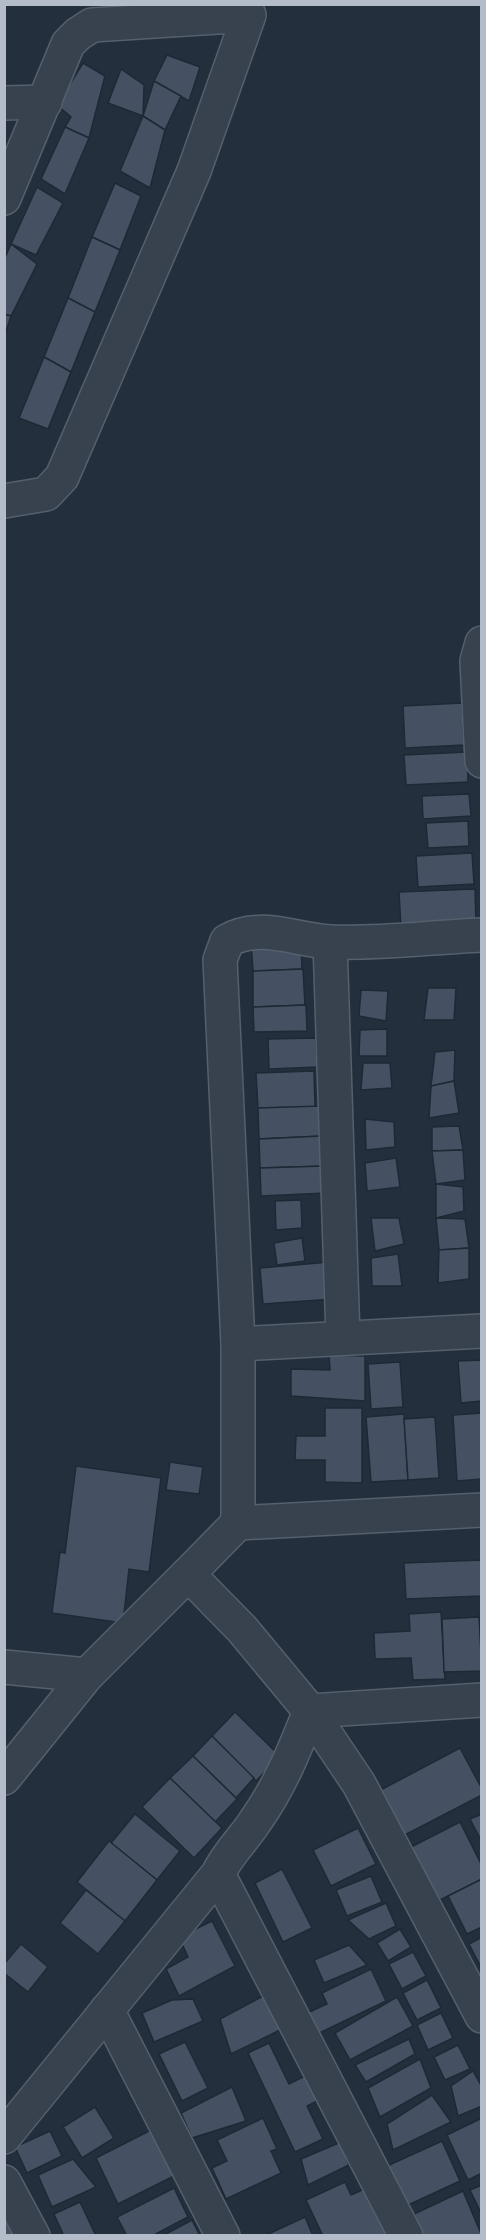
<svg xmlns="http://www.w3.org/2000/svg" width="486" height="2240" font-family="'Noto Sans',sans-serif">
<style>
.building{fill:#455162;stroke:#1f2835;stroke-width:1.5}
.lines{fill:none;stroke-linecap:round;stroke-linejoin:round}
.street-casing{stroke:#565f6c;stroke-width:36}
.street{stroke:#38414e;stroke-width:33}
</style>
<rect width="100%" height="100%" fill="#242f3e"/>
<g class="building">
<polygon points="167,55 200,67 189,101 154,81"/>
<polygon points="83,63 105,76 89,138 65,127 71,117 57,105"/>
<polygon points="121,69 144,85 143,116 108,103"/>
<polygon points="154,81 181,96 165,130 143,116"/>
<polygon points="143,116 165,130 150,188 120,171"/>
<polygon points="65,127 89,138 65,194 41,179"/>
<polygon points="115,183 141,196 120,250 92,237"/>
<polygon points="37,187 63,203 36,255 11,244"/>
<polygon points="92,237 120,250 95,312 68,298"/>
<polygon points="11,244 37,264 11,316 4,314 4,260"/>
<polygon points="68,298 95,312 71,372 44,357"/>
<polygon points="4,314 11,316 4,337"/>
<polygon points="44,357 71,372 48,429 19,418"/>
<polygon points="462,703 464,745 405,748 403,706"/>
<polygon points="467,752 468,782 406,785 404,755"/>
<polygon points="469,794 471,816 423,819 422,796"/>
<polygon points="468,821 469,846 428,848 426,823"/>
<polygon points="472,853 474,884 418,887 416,856"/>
<polygon points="475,889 476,924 401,927 399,892"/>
<polygon points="301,941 302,969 253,971 251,942"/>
<polygon points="303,969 305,1005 253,1007 253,971"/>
<polygon points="428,988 456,988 454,1020 424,1020"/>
<polygon points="361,990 388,991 386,1021 359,1016"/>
<polygon points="306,1005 307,1031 254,1032 253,1007"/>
<polygon points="387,1029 387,1056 359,1056 360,1030"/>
<polygon points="316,1038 317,1067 269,1069 268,1039"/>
<polygon points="455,1050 454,1081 431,1086 435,1052"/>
<polygon points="363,1063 390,1063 392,1088 361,1090"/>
<polygon points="314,1071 315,1107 258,1108 256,1073"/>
<polygon points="454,1081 459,1113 429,1118 431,1086"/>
<polygon points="321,1106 322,1136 259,1139 258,1108"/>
<polygon points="365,1119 394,1122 395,1147 366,1150"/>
<polygon points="459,1126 463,1150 432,1151 432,1127"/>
<polygon points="322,1136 327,1166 260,1168 259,1139"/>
<polygon points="463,1150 465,1180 436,1184 432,1151"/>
<polygon points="396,1158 400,1187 367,1191 365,1163"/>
<polygon points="325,1166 326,1193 261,1196 260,1168"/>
<polygon points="436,1184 463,1187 464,1211 436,1218"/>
<polygon points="301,1200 302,1228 276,1230 275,1201"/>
<polygon points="371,1218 399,1218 404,1244 375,1251"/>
<polygon points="436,1218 465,1219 469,1248 439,1250"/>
<polygon points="302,1238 305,1261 277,1265 274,1243"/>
<polygon points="469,1248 469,1279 438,1283 439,1250"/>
<polygon points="398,1254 402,1286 372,1286 371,1258"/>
<polygon points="330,1262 333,1299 263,1304 260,1268"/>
<polygon points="329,1355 365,1356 365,1401 291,1396 291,1369 330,1370"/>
<polygon points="482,1360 482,1401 461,1403 458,1361"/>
<polygon points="400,1362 403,1407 371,1409 368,1364"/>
<polygon points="325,1408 362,1408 362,1483 325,1482 325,1460 295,1460 296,1436 325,1436"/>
<polygon points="482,1413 482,1479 457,1481 453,1415"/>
<polygon points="404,1414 408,1480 371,1482 366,1417"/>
<polygon points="435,1417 439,1478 408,1480 404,1419"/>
<polygon points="170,1462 203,1467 199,1494 166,1490"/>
<polygon points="76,1466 161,1478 149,1572 129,1569 123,1623 52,1613 60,1552 65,1553"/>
<polygon points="482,1560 482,1596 406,1599 404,1563"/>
<polygon points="441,1612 445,1679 413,1680 411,1658 375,1659 374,1633 410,1631 409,1614"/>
<polygon points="479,1614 482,1614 482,1665 479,1617"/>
<polygon points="479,1617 482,1671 444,1672 442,1619"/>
<polygon points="235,1712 280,1756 256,1781 212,1736"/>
<polygon points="212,1736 254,1778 236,1798 193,1756"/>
<polygon points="460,1748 482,1789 482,1795 399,1838 375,1793"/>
<polygon points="193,1756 237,1799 215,1822 170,1778"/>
<polygon points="170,1778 222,1828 194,1858 142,1807"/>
<polygon points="135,1814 180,1851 157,1880 111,1843"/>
<polygon points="482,1814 482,1842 470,1819"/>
<polygon points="460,1822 482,1866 482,1879 436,1902 409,1848"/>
<polygon points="358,1828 376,1864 331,1886 313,1850"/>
<polygon points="109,1841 157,1880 125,1921 77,1882"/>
<polygon points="282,1869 312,1928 283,1942 255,1883"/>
<polygon points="371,1876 382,1902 347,1916 336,1890"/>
<polygon points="482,1879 482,1927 467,1934 448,1896"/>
<polygon points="86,1890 125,1921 98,1954 60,1923"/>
<polygon points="386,1903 396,1926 369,1939 348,1920"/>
<polygon points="212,1921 235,1966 179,1996 166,1969 188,1957 179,1937"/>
<polygon points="400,1929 411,1947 388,1961 377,1943"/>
<polygon points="482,1937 482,1969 469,1944"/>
<polygon points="21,1944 48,1967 28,1992 4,1973 4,1964"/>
<polygon points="349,1945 367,1965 324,1983 314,1960"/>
<polygon points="413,1952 426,1976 402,1989 389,1964"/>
<polygon points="371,1969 386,2001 313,2036 303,2015 327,2004 322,1993"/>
<polygon points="427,1980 441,2008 417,2020 403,1993"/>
<polygon points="265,1995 280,2030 231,2054 220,2019"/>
<polygon points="397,1997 413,2026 350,2060 335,2033"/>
<polygon points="193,1999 203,2021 154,2042 142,2013 172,2000"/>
<polygon points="441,2013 453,2038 428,2050 417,2025"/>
<polygon points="409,2039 415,2054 366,2082 355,2065"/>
<polygon points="185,2042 208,2088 182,2101 159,2054"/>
<polygon points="269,2043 289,2084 311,2073 323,2098 307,2106 323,2139 295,2152 248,2053"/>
<polygon points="458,2045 470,2069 445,2080 434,2057"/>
<polygon points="420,2059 431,2088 380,2117 368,2088"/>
<polygon points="473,2071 482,2087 482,2106 458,2116 451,2086"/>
<polygon points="232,2087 246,2121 192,2138 181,2113"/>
<polygon points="432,2095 451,2122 393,2150 387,2124"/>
<polygon points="95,2107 114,2138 82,2158 63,2127"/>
<polygon points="263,2118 277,2149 271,2151 281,2173 226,2199 212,2168 227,2161 217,2140"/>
<polygon points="482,2118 482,2173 468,2180 447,2135"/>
<polygon points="151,2130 174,2176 118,2204 96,2158"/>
<polygon points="50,2131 62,2156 27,2173 15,2147"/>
<polygon points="442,2141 460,2181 406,2206 387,2166"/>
<polygon points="341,2142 349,2165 308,2185 301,2159"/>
<polygon points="73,2159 96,2187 52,2207 38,2175"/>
<polygon points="345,2182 351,2195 369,2187 390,2232 383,2236 323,2236 306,2200"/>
<polygon points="482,2185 482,2215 470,2190"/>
<polygon points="174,2188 188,2217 152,2236 127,2236 117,2217"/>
<polygon points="463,2191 482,2236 424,2236 414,2214"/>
<polygon points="80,2202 96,2236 64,2236 54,2214"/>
<polygon points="4,2212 16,2236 4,2236"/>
<polygon points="305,2217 313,2236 264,2236"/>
<polygon points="192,2220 200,2236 162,2236"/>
</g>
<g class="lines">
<defs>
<g id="street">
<polyline points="4,103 45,102"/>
<polyline points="4,198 68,44 78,34 92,25 249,15 194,171 62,477 46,494 4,501"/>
<polyline points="482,643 477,661 482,761"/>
<path d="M 482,935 C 432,937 379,944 330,942 C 295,940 260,922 227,941 L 220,960 L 238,1344 L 238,1523 L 482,1510"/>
<polyline points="330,942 343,1338"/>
<polyline points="238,1344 482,1331"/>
<polyline points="188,1574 238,1523"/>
<polyline points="4,1667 87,1675"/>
<polyline points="4,1778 87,1675 188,1574 242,1629 310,1711 359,1784 482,2016"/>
<polyline points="218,1874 406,2236"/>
<polyline points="107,2010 223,2236"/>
<path d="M 4,2137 L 218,1874 C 228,1853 244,1839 256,1820 C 280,1786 295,1749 310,1711 L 482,1700"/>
<polyline points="4,2182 33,2236"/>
</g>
</defs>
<use href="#street" class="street-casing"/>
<use href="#street" class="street"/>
</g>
<rect width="486" height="2240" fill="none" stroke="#b4bcc9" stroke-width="12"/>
</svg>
